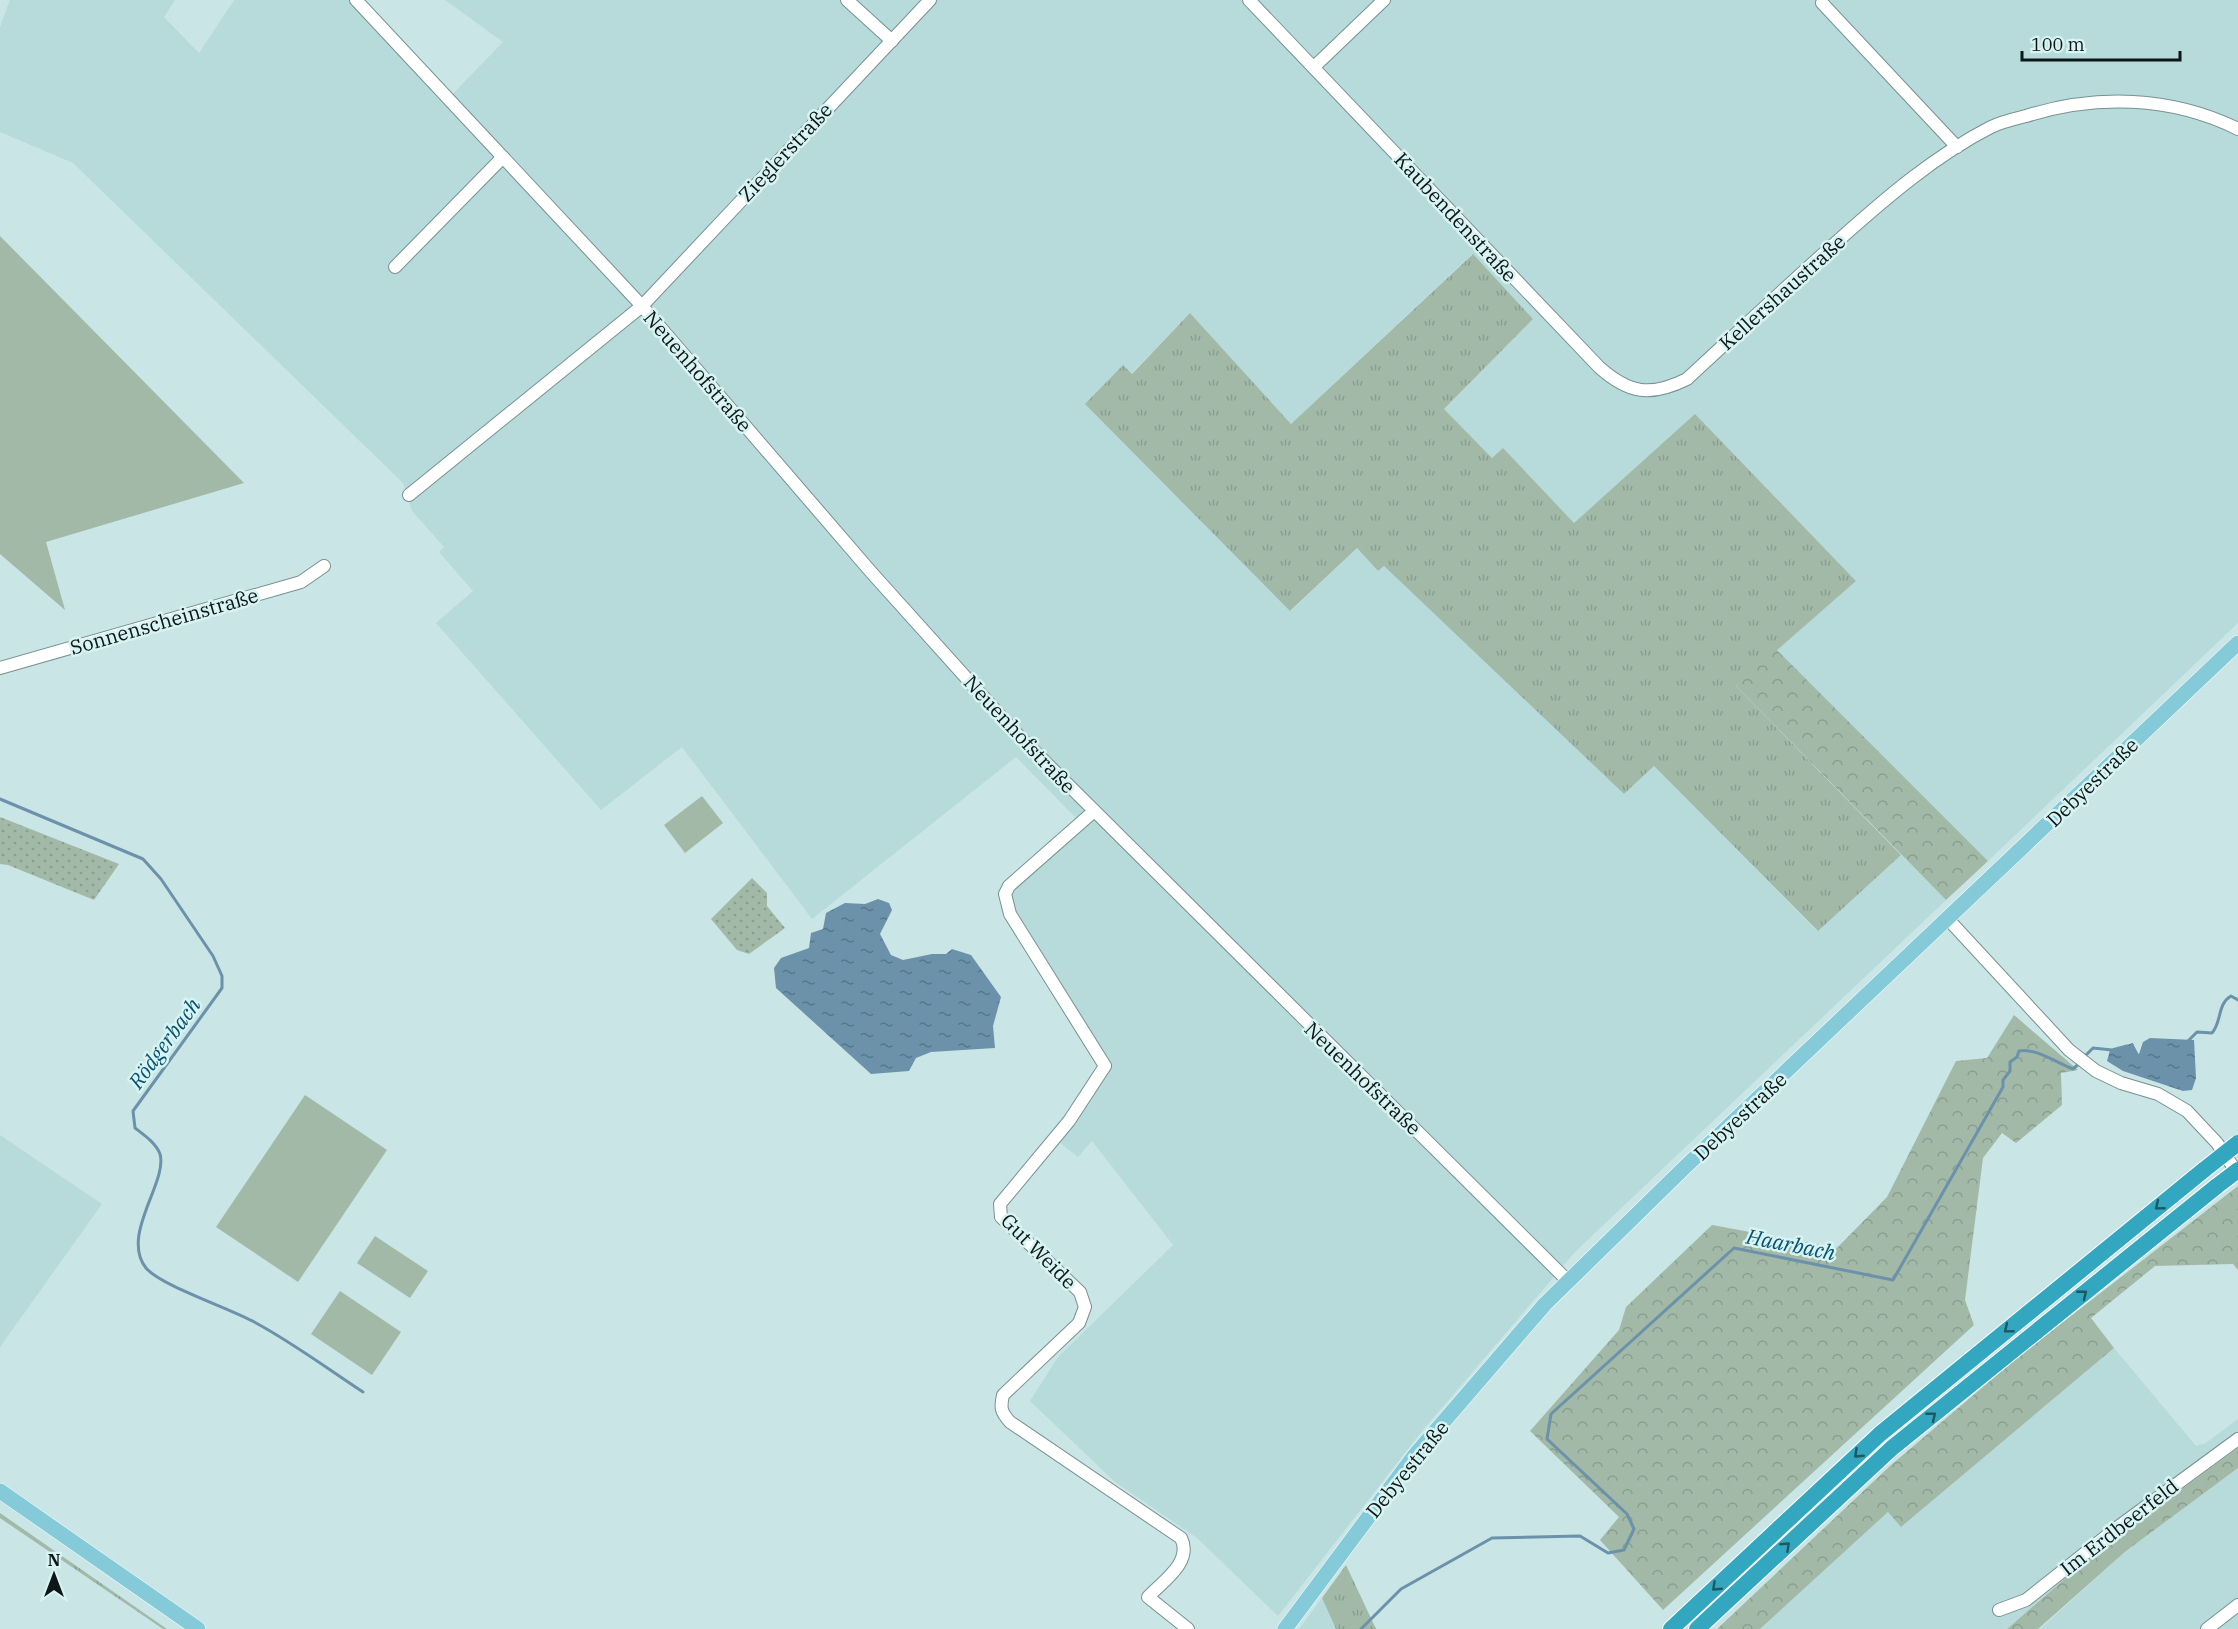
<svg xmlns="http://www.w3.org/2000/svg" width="2238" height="1629" font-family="'IBM Plex Serif',serif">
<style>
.built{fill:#b7dbda}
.grass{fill:url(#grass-tufts)}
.forest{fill:url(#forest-crowns)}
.park{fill:url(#park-dots)}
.garden{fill:#a2b9a8}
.water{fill:url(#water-ripples)}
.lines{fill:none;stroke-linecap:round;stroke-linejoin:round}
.stream{stroke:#6b92aa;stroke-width:3}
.minor-casing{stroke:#779190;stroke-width:14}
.major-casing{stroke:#fff;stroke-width:16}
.highway-casing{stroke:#fff;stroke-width:18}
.minor{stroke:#fff;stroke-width:12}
.major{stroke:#85cad9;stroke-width:15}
.highway{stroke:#33a7c0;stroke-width:16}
.highway-bridge-casing{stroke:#fff;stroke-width:18;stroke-linecap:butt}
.highway-bridge{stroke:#33a7c0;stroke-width:16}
.oneway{stroke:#1e5863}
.labels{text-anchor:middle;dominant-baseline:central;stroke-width:5;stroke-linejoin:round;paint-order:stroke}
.street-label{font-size:20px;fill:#0d1717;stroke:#d7f3f2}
.water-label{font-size:21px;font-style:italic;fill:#075274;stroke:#d7f3f2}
</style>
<defs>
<pattern id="grass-tufts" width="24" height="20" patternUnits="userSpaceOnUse" patternTransform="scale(1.5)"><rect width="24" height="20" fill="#a2b9a8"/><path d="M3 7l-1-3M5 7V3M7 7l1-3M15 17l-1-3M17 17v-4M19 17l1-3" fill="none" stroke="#8a9e90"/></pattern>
<pattern id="forest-crowns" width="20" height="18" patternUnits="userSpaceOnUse" patternTransform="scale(1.5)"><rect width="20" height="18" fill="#a2b9a8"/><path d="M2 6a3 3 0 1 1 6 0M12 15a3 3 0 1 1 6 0" fill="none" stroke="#8a9e90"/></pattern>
<pattern id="park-dots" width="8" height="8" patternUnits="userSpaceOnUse" patternTransform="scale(1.5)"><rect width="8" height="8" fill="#a2b9a8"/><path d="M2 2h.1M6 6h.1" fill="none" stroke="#8a9e90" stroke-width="1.8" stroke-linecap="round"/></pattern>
<pattern id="water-ripples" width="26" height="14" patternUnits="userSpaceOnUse" patternTransform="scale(1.5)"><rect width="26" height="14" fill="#6b92aa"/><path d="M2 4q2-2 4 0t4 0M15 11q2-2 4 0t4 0" fill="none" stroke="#567689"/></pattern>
</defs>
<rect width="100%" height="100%" fill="#cae5e5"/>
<g class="built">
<polygon points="10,0 175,0 164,17 199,53 234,0 350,0 443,104 503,42 445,0 2238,0 2238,623 1988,861 1776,649 1856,581 1695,415 1574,523 1503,449 1492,458 1444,409 1533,319 1472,254 1291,424 1190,313 1131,374 1123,365 1086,404 1291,611 1357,548 1378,571 1384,566 1624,794 1654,766 1817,931 1901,855 1946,900 1576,1251 1422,1431 1278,1616 1197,1538 1115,1482 1030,1401 1058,1357 1173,1245 1092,1141 1078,1157 1059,1142 1112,1065 1001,888 1078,820 1016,757 812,919 682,747 601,810 436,623 473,591 439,552 444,547 412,511 403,483 73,163 0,132 0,27"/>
<polygon points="0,1135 102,1204 0,1347"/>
<polygon points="2114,1348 2196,1446 2206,1443 2238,1419 2238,1448 2097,1551 2007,1629 1760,1629 1888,1512 1901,1526"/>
<polygon points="2238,1468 2238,1629 2040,1629 2126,1551"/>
<polygon points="1322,1598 1336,1629 1299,1629"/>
</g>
<g class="grass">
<polygon points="1473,254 1533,319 1444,409 1492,458 1503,448 1574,523 1695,414 1856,581 1736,686 1901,855 1818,931 1654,766 1624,794 1384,566 1378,571 1357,548 1290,611 1085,404 1123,365 1132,374 1190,313 1291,424"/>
<polygon points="0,1513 167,1629 163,1629 0,1518"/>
<polygon points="1346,1565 1376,1629 1336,1629 1322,1598"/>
</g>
<g class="forest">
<polygon points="1776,649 1988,861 1946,900 1736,686"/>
<polygon points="2014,1015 2078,1070 2061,1073 2062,1105 2016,1143 2002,1133 1983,1158 1965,1300 1974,1325 1663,1610 1600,1540 1619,1517 1530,1431 1619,1330 1626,1307 1712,1225 1837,1248 1887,1197 1956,1061 1987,1058"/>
<polygon points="2238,1186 2238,1270 2233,1264 2155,1266 2091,1318 2114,1348 1908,1521 1901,1527 1888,1512 1760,1629 1717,1629 1890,1466 2017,1358"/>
<polygon points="2238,1448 2238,1468 2126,1551 2038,1629 2007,1629 2097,1551"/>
</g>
<g class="park">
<polygon points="0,817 119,864 94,900 8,865 0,864"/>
<polygon points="752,878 767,893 767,906 785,928 749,954 737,950 711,919"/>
</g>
<g class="garden">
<polygon points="0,236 244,483 46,542 65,610 0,554"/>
<polygon points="702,796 723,823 685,853 664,825"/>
<polygon points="305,1095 387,1150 298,1282 216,1227"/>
<polygon points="375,1236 428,1271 410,1298 357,1263"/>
<polygon points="340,1291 401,1332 372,1375 311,1334"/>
</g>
<g class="water">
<polygon points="878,899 889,903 892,910 880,934 891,955 903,960 932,954 946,954 952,949 971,955 1001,997 993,1026 995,1048 931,1052 916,1058 909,1071 871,1074 776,988 774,968 781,958 809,948 811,933 823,929 826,913 845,903 865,904"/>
<polygon points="2150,1038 2194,1040 2196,1078 2192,1090 2183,1091 2123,1071 2107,1061 2110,1050 2133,1043 2136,1054 2139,1054 2143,1042"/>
</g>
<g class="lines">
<g class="stream">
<path d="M 0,799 L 143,859 L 161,879 L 213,956 L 222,976 L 222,988 L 133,1111 L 135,1128 C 144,1135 156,1143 160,1154 C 168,1182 120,1235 146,1268 C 161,1286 232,1309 256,1323 C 293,1343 328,1369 363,1392"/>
<path d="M 2185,1044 L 2197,1032 L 2212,1033 C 2222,1022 2217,1004 2231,996 L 2238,1000"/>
<polyline points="2132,1045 2139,1058"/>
<polyline points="2084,1057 2093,1048 2112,1050 2127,1046"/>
<path d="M 1361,1629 L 1401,1589 L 1492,1538 L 1580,1536 L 1608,1553 L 1624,1550 L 1634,1529 L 1627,1514 L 1547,1439 L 1551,1414 L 1734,1248 L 1893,1280 L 2003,1087 L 2003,1080 L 2010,1071 L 2010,1062 L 2017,1057 L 2019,1051 C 2034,1047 2059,1064 2073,1069 L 2081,1062"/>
</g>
<defs>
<g id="minor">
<polyline points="356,0 642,306 871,572 1014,731 1568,1281"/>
<polyline points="847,0 892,41"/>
<path d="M 1249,0 L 1599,367 C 1629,394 1651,397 1687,379 C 1738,332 1789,284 1841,238 C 1887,197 1936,155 1991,127 C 2001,122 2014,119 2026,116 C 2096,94 2171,96 2238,129"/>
<polyline points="1822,3 1957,147"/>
<polyline points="1315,66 1384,0"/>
<polyline points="395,267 503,157"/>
<polyline points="409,495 642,306 930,0"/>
<polyline points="0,668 301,582 324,566"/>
<path d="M 1093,812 L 1009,886 L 1005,894 L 1010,914 L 1105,1066 L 1069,1121 L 1000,1204 L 1001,1217 L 1080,1292 L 1085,1307 L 1079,1323 L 1003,1395 C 1000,1408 1001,1412 1010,1422 L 1181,1538 C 1193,1562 1163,1581 1148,1597 L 1188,1629"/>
<polyline points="1947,918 2069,1050 2096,1071 2121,1083 2158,1094 2187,1111 2217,1143 2238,1174"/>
<polyline points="1999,1610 2026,1600 2118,1527 2238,1439"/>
<polyline points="2207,1629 2238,1605"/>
</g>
<g id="major">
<polyline points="0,1491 198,1629"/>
<polyline points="1285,1629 1414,1456 1545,1304 1685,1167 2238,643"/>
</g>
<g id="highway">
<polyline points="1671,1629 1880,1434 2205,1169"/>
<polyline points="1697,1629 1892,1448 2217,1186"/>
</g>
</defs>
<use href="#minor" class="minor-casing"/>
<use href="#major" class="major-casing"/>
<use href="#highway" class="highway-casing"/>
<use href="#minor" class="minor"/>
<use href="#major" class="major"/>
<use href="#highway" class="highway"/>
<defs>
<g id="highway-bridge">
<polyline points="2205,1169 2238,1143"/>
<polyline points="2217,1186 2238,1170"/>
</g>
</defs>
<use href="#highway-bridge" class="highway-bridge-casing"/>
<use href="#highway-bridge" class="highway-bridge"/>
</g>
<defs><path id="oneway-chevron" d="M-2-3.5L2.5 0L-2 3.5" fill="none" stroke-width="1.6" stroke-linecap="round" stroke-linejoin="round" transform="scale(1.5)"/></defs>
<g class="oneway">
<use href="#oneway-chevron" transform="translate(2159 1206) rotate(141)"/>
<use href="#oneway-chevron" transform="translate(2083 1294) rotate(-39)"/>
<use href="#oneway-chevron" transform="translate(2008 1329) rotate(141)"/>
<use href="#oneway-chevron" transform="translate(1932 1416) rotate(-39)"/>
<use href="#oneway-chevron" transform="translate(1858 1454) rotate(137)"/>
<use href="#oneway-chevron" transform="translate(1786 1546) rotate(-43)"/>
<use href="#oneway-chevron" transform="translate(1716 1587) rotate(137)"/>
</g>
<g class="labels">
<g class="street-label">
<text transform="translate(785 152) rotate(-47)">Zieglerstraße</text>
<text transform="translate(1456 217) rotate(47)">Kaubendenstraße</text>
<text transform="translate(1782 292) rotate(-42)">Kellershaustraße</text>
<text transform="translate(698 371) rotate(49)">Neuenhofstraße</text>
<text transform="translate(164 621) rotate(-16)">Sonnenscheinstraße</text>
<text transform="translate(1020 734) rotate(47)">Neuenhofstraße</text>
<text transform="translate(2092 782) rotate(-44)">Debyestraße</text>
<text transform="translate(1363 1078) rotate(44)">Neuenhofstraße</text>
<text transform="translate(1740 1116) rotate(-43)">Debyestraße</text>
<text transform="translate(1039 1251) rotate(45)">Gut Weide</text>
<text transform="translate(1407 1469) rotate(-51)">Debyestraße</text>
<text transform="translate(2119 1527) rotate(-38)">Im Erdbeerfeld</text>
</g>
<g class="water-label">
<text transform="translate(164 1043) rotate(-54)">Rödgerbach</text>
<text transform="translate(1791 1244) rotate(11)">Haarbach</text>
</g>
</g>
<g transform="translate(54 1575)" stroke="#d7f3f2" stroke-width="4.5" paint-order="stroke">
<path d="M0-4.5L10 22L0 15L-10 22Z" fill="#0d1717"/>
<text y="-9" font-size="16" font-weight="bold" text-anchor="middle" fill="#0d1717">N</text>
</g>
<path d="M2022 51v9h158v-9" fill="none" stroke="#0d1717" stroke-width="3"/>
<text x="2031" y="51" font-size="18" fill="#0d1717" stroke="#d7f3f2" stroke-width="4.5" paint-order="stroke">100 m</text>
</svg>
